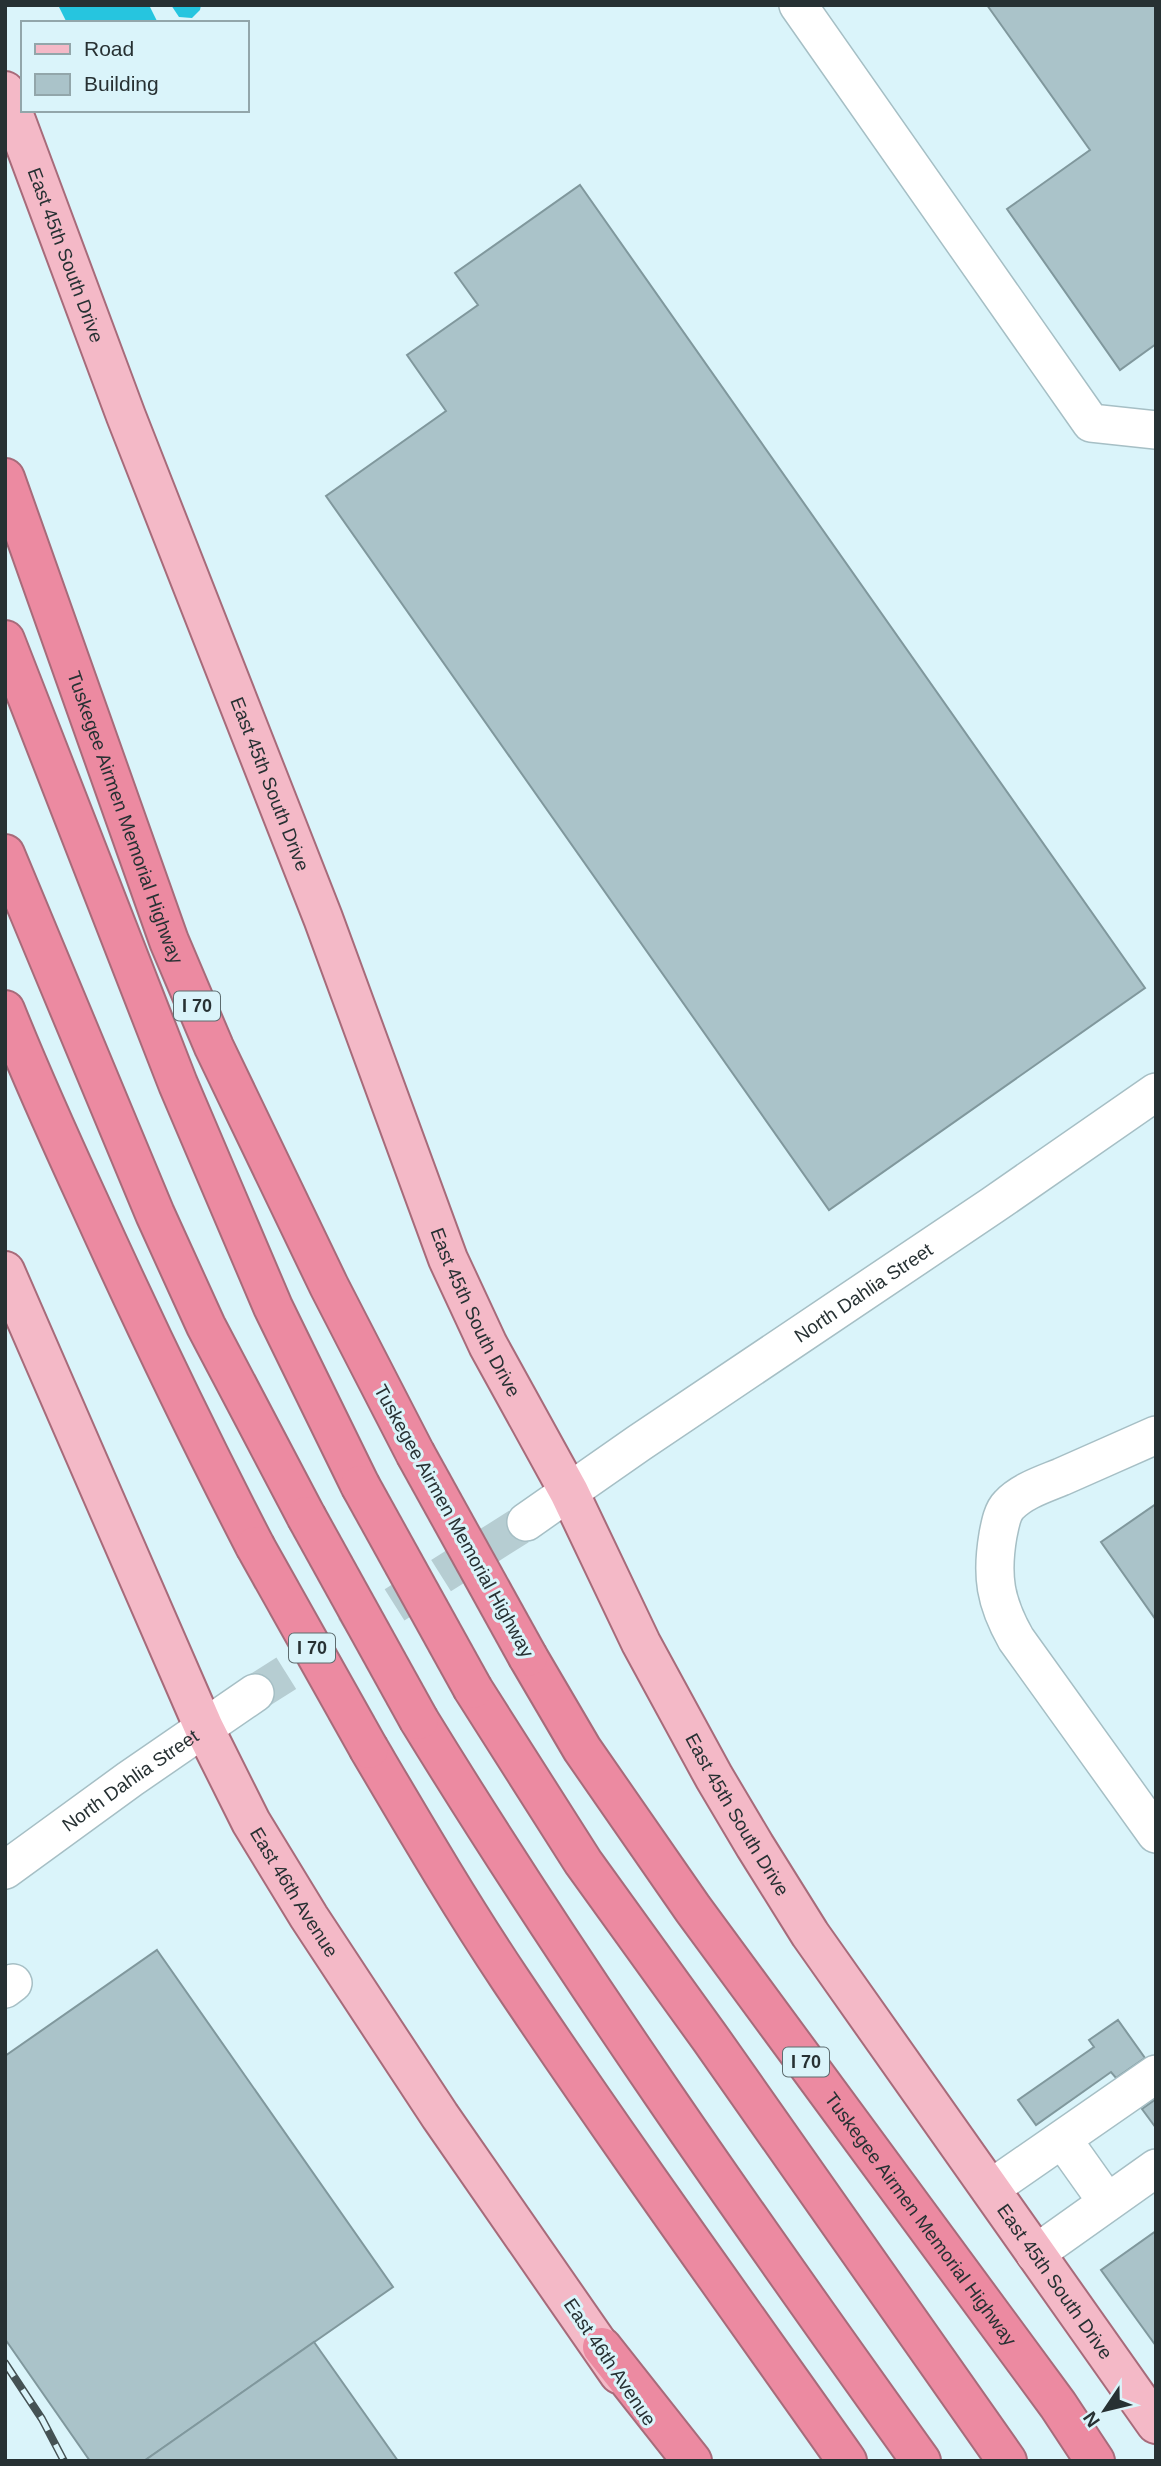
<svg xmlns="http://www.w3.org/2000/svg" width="1161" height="2466" font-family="Arial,sans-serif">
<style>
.water{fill:#26c5df}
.building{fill:#aac3c9;stroke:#80989d;stroke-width:2}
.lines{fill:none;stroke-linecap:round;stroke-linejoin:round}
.minor-tunnel{stroke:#b6cdd2;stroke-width:37;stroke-dasharray:37 18;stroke-linecap:butt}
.minor-casing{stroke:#a6bfc5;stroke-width:40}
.major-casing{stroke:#a76b7a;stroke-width:42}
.highway-casing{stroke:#a76b7a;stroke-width:42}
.minor{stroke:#fff;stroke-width:37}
.major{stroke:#f4b9c7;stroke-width:38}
.highway{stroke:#ec8aa1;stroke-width:38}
.rail-casing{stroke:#455254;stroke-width:8}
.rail{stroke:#daf4fa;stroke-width:5;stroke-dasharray:16;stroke-linecap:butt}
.highway-bridge-casing{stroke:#a76b7a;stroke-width:42;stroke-linecap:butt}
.highway-bridge{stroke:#ec8aa1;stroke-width:38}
.labels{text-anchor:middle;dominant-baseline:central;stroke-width:6;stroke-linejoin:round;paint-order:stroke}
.shield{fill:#daf4fa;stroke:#5d6c6f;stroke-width:2}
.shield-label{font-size:18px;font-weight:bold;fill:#273133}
.street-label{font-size:19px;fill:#273133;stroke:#daf4fa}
</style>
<rect width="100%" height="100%" fill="#daf4fa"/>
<g class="water">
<polygon points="58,5 149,5 158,23 67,23"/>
<polygon points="171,5 201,5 200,10 192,18 179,17"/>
</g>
<g class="building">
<polygon points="987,5 1156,5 1156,344 1120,370 1007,209 1090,150"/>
<polygon points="580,185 1145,988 829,1210 326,496 446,411 407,355 478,305 455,273"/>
<polygon points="1156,1504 1156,1620 1101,1542"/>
<polygon points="157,1950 393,2287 144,2461 90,2461 5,2339 5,2056"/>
<polygon points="1118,2020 1145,2058 1116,2078 1111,2072 1036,2125 1018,2100 1094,2047 1089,2040"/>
<polygon points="1156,2099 1156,2128 1142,2109"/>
<polygon points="1156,2231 1156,2346 1101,2270"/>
<polygon points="314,2342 398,2461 144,2461"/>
</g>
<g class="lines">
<polyline class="minor-tunnel" points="255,1693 526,1522"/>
<defs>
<g id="minor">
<polyline points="798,5 1091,423 1156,430"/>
<path d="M 1156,1435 C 1124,1449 1093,1463 1061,1477 C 1044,1484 1022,1491 1009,1505 C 1002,1512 1000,1525 998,1535 C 991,1576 995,1602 1016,1639 L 1156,1834"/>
<path id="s1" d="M 526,1522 L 639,1443 L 993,1205 L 1156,1092"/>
<path id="s2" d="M 5,1870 L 130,1779 L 255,1693"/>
<polyline points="5,1989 13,1983"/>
<polyline points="1063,2140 1107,2202"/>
<polyline points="990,2189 1156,2074"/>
<polyline points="1035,2254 1156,2168"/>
</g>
<g id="major">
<path id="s3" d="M 5,91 L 126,416 L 323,918 L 448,1259 L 488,1345 L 569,1492 L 641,1643 L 714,1777 L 755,1846 L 810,1934 L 1156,2424"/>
<path id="s4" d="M 5,1271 L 204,1728 L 251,1822 L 309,1917 L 440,2116 L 619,2374"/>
</g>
<g id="highway">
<path id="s5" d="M 5,478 L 169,941 L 214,1047 L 329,1286 L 415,1453"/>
<polyline points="5,640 178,1084 273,1307 360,1485"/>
<polyline points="5,854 155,1214 206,1326 306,1516"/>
<path d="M 5,1010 C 31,1075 59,1137 88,1200 C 141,1317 196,1432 255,1546"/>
<path id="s6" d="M 528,1657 L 582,1749 L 693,1909 L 1058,2405 L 1095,2461"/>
<polyline points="473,1689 583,1862 710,2038 1007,2461"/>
<path d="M 419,1720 C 575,1974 747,2218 921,2461"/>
<path d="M 369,1749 C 415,1827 460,1904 510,1979 C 619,2142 734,2301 847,2461"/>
<polyline points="602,2347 692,2461"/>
</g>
</defs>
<use href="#minor" class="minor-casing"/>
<use href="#major" class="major-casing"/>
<use href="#highway" class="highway-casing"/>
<use href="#minor" class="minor"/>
<use href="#major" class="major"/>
<use href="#highway" class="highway"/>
<defs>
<polyline id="rail" points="5,2363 42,2419 64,2461"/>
</defs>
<use href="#rail" class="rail-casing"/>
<use href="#rail" class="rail"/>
<defs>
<g id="highway-bridge">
<polyline points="415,1453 528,1657"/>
<polyline points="360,1485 473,1689"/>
<polyline points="306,1516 419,1720"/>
<polyline points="255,1546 369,1749"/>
</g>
</defs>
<use href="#highway-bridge" class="highway-bridge-casing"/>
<use href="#highway-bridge" class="highway-bridge"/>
</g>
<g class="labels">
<g class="shield">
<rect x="174" y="991.5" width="46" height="29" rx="5"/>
<rect x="289" y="1633.5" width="46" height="29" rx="5"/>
<rect x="783" y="2047.5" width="46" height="29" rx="5"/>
</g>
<g class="shield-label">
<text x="197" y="1006">I 70</text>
<text x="312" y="1648">I 70</text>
<text x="806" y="2062">I 70</text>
</g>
<g class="street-label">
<text stroke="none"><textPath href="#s3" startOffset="175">East 45th South Drive</textPath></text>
<text stroke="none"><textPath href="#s3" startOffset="742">East 45th South Drive</textPath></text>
<text stroke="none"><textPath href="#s5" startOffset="360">Tuskegee Airmen Memorial Highway</textPath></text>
<text stroke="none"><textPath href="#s1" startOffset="408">North Dahlia Street</textPath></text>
<text stroke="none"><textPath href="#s3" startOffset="1309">East 45th South Drive</textPath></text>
<text transform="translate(454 1521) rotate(61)">Tuskegee Airmen Memorial Highway</text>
<text stroke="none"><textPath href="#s2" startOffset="154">North Dahlia Street</textPath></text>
<text stroke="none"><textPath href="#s3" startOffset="1876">East 45th South Drive</textPath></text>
<text stroke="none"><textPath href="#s4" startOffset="686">East 46th Avenue</textPath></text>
<text stroke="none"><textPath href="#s6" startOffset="686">Tuskegee Airmen Memorial Highway</textPath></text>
<text stroke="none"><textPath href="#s3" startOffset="2441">East 45th South Drive</textPath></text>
<text transform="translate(610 2362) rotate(56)">East 46th Avenue</text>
</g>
</g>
<rect width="1161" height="2466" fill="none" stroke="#273133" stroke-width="14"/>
<rect x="21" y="21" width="228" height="91" fill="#daf4fa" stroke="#92a6aa" stroke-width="2"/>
<rect x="35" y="44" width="35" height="10" fill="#f4b9c7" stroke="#92a6aa" stroke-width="2"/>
<text x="84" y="56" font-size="21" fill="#273133">Road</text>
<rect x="35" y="74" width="35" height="21" fill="#aac3c9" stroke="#92a6aa" stroke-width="2"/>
<text x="84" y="91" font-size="21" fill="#273133">Building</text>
<g transform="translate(1105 2410) rotate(235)" stroke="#daf4fa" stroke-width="5" paint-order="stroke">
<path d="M0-5L12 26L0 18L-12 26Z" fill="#273133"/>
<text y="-10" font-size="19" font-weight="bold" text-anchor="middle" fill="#273133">N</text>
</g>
</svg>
